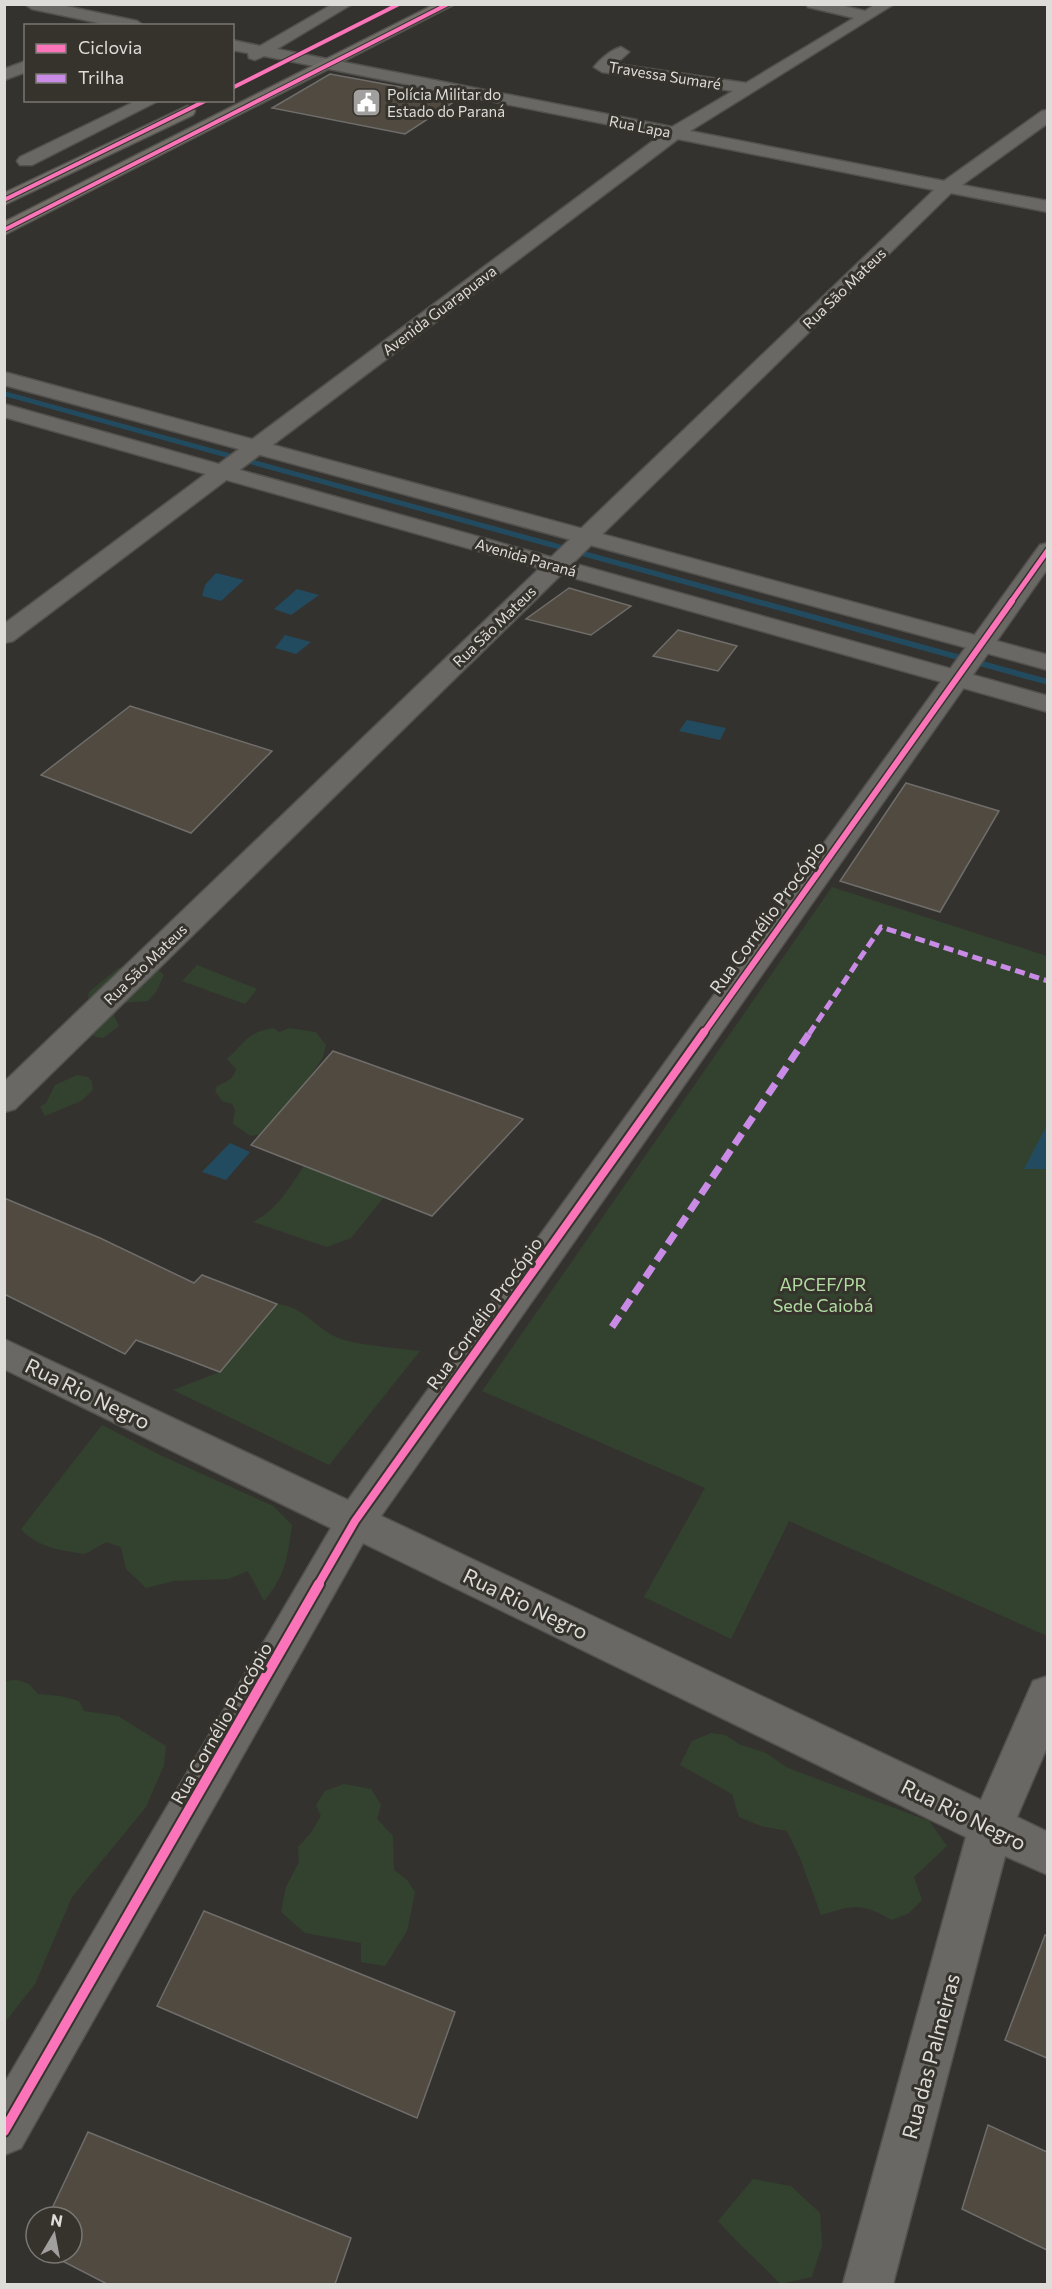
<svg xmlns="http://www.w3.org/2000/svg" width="1052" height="2289" font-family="Commissioner,sans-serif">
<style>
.green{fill:#33422e}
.water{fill:#224b5f}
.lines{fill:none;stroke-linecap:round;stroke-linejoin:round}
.stream{fill:#224b5f;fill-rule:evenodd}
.building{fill:#504a41;stroke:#6f6d6a;stroke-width:1.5}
.minor-casing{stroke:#52514e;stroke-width:3}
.tertiary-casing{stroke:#52514e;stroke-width:3}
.primary-casing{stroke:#52514e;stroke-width:3}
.minor{fill:#6a6865;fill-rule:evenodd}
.tertiary{fill:#6a6865;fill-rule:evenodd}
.primary{fill:#756f6a;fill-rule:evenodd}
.quiet-far1{stroke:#ca8be6;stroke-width:5;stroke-dasharray:10 5;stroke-linecap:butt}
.quiet{stroke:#ca8be6;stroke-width:7;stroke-dasharray:13 7;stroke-linecap:butt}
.cycleway-far4-casing{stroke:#36332d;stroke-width:6}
.cycleway-far3-casing{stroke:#36332d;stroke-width:8}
.cycleway-far2-casing{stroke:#36332d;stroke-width:9}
.cycleway-far1-casing{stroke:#36332d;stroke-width:12}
.cycleway-casing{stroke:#36332d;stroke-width:14}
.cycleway-far4{stroke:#fb73b8;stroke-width:4}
.cycleway-far3{stroke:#fb73b8;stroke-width:5}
.cycleway-far2{stroke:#fb73b8;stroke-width:6}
.cycleway-far1{stroke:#fb73b8;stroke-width:8}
.cycleway{stroke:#fb73b8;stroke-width:10}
.labels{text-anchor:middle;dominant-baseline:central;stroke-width:6;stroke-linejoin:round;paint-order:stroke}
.far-street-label{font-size:15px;fill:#dedcd9;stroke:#36332d}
.far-poi-label{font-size:15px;fill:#dedcd9;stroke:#36332d;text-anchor:start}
.street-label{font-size:18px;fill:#dedcd9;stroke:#36332d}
.park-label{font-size:18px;fill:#b0dca1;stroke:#36332d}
.near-street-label{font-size:21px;fill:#dedcd9;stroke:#36332d}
</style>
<rect width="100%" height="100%" fill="#34322f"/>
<g class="green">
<polygon points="832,887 1047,956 1047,1636 789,1521 731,1639 644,1597 705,1488 482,1391"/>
<polygon points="127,964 154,966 164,975 156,992 148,1001 121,1003 114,1016 119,1026 103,1038 96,1037 87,1031 94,1003 88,997 89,992 117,969"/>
<polygon points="197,965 257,989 245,1004 182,981"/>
<path d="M 273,1028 L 280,1032 L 289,1028 L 316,1032 L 326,1045 L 323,1057 L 312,1074 L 261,1134 L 251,1136 L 233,1124 L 235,1110 L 232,1104 L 222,1101 L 215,1091 L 217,1086 C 226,1082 234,1079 236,1069 L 227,1059 C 246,1042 246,1033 273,1028 Z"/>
<polygon points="77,1075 88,1077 92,1082 93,1090 81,1101 45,1116 40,1107 46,1103 55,1085"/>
<path d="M 304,1166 L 384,1197 L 351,1238 L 327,1247 L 253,1222 C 277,1210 289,1188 304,1166 Z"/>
<path d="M 277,1304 C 308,1308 314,1329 341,1339 C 364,1346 396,1348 420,1351 L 329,1465 L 173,1390 L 220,1372 Z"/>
<path d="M 102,1425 L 160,1455 L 273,1506 L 292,1525 C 287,1558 286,1575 264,1601 L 248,1571 L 228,1579 L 174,1581 L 146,1588 L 126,1569 L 121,1547 L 106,1542 L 85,1554 C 63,1551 36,1547 21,1529 Z"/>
<polygon points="17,1680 29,1684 38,1694 61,1696 79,1701 84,1711 118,1716 166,1746 164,1765 146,1807 72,1897 35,1984 5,2022 4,1681"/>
<path d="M 711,1733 L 725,1735 L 741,1745 L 766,1753 L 788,1768 L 929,1821 L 947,1846 L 914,1877 L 922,1900 L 909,1913 L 892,1920 C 859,1902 855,1905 821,1915 L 800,1858 L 787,1831 L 761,1826 L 739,1817 L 732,1794 L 680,1765 L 692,1741 Z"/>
<polygon points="344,1784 371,1789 381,1805 377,1819 393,1836 394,1870 407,1880 415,1892 407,1931 385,1966 361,1962 361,1943 305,1933 281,1912 286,1887 299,1862 298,1847 310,1834 321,1816 316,1805 325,1791"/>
<path d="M 753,2179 L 791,2186 L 820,2213 L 822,2245 L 812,2277 L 780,2284 C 760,2262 738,2244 718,2221 Z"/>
</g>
<g class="water">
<polygon points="216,573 244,580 221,601 202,596 205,585"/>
<polygon points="297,589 319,595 291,615 274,609"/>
<polygon points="285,635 311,642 296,654 275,648"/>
<polygon points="687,720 726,728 720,740 679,731"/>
<polygon points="1047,1125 1047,1169 1024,1169"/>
<polygon points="230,1143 250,1152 226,1180 202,1172"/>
</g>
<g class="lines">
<polygon class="stream" points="4,391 1048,679 1048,685 4,396"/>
</g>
<g class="building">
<polygon points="330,74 460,98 405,134 272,108"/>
<polygon points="569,588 631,606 591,635 526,619"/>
<polygon points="678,630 737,646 718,671 653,656"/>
<polygon points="130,706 272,751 191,833 41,775"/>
<polygon points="906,783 999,811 940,912 840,881"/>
<polygon points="333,1051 523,1119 432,1216 251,1145"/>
<polygon points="4,1198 100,1238 194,1283 202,1275 277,1304 220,1372 136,1340 125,1354 4,1294"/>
<polygon points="204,1911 455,2012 417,2118 157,2006"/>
<polygon points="1045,1935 1047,1936 1047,2058 1005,2040"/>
<polygon points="988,2125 1047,2152 1047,2250 962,2209"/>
<polygon points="88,2132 351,2238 335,2284 107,2284 47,2253 72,2253 72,2217 48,2217"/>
</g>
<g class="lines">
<defs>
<g id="minor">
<polygon points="25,4 56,4 137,21 144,26 113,26 32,9"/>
<path d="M 333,4 L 352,4 L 277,49 L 672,127 L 733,91 L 602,72 L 594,67 C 600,59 611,50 621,47 L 629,52 L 616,64 L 746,83 L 854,18 L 808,7 L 806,4 L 836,4 L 865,11 L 876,4 L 894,4 L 690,131 L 944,181 L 1042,111 L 1048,110 L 1048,123 L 962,185 L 1048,201 L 1048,212 L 951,193 L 15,1109 L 4,1112 L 4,1082 L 934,190 L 678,139 L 13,641 L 4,643 L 4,624 L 661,135 L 264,56 L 255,60 L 249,58 L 248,53 L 232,50 L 232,40 L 260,46 Z"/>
<polygon points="26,61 26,72 4,80 4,69"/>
<polygon points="138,100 160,100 32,165 20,165 17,161 20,157"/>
<polygon points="1048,543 1048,568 381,1516 981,1800 1033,1681 1048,1676 1048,1745 1017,1817 1048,1832 1048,1875 1005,1856 893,2284 843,2284 966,1837 363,1543 21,2148 4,2155 4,2084 331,1528 4,1369 4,1339 348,1500 1040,545"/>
</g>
<g id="tertiary">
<polygon points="4,372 1048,655 1048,670 4,385"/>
<polygon points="4,404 1048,696 1048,712 4,417"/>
</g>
<g id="primary">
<polygon points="435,4 455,4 4,235 4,222"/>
<polygon points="187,106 193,107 195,111 193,115 4,205 4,193"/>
</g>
</defs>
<use href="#minor" class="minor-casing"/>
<use href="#tertiary" class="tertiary-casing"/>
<use href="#primary" class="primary-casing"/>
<use href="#minor" class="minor"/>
<use href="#tertiary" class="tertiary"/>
<use href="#primary" class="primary"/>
<polyline class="quiet-far1" points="809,1034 881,927 1048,981"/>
<polyline class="quiet" points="612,1327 810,1032"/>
<defs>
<g id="cycleway-far4">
<polyline points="232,88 399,4"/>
<polyline points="4,200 207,100"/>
<polyline points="4,230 448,4"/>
</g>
<polyline id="cycleway-far3" points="1011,602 1048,550"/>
<polyline id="cycleway-far2" points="703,1034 1012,601"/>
<polyline id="cycleway-far1" points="318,1585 355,1521 704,1032"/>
<polyline id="cycleway" points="4,2131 319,1584"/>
</defs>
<use href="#cycleway-far4" class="cycleway-far4-casing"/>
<use href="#cycleway-far3" class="cycleway-far3-casing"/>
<use href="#cycleway-far2" class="cycleway-far2-casing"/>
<use href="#cycleway-far1" class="cycleway-far1-casing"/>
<use href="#cycleway" class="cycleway-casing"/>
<use href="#cycleway-far4" class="cycleway-far4"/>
<use href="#cycleway-far3" class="cycleway-far3"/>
<use href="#cycleway-far2" class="cycleway-far2"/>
<use href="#cycleway-far1" class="cycleway-far1"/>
<use href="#cycleway" class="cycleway"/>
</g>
<defs>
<symbol id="civic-square" viewBox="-11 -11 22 22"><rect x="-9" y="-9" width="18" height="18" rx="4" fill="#a2a09e" stroke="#36332d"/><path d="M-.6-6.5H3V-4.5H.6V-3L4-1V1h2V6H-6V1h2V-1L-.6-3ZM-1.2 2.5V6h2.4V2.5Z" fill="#fff"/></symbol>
</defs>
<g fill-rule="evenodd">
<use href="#civic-square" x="350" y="86" width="33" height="33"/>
</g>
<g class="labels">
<g class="far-street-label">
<text transform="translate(665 75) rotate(9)">Travessa Sumaré</text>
<text transform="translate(640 126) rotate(11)">Rua Lapa</text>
<text transform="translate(844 288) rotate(-44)">Rua São Mateus</text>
<text transform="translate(439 310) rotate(-37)">Avenida Guarapuava</text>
<text transform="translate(526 557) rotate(16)">Avenida Paraná</text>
<text transform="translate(494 626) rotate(-44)">Rua São Mateus</text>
<text transform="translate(145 964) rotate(-44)">Rua São Mateus</text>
</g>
<g class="far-poi-label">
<text x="387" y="94">Polícia Militar do<tspan x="387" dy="17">Estado do Paraná</tspan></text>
</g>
<g class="street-label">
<text transform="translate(767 917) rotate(-54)">Rua Cornélio Procópio</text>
<text transform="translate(484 1313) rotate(-54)">Rua Cornélio Procópio</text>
<text transform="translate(221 1723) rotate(-60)">Rua Cornélio Procópio</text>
</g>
<g class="park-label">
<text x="823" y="1284">APCEF/PR<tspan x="823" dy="21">Sede Caiobá</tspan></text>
</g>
<g class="near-street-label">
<text transform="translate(88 1393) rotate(26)">Rua Rio Negro</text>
<text transform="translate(526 1603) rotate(26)">Rua Rio Negro</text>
<text transform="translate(964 1814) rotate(26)">Rua Rio Negro</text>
<text transform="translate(930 2056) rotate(-75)">Rua das Palmeiras</text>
</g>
</g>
<rect width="1052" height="2289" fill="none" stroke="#dedcd9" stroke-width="12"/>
<rect x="24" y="24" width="210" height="78" fill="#36332d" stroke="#797772" stroke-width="1.5"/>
<rect x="36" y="44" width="30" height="9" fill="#fb73b8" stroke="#797772" stroke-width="1.5"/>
<text x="78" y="54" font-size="18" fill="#dedcd9">Ciclovia</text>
<rect x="36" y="74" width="30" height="9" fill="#ca8be6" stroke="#797772" stroke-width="1.5"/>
<text x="78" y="84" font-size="18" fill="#dedcd9">Trilha</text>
<g transform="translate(54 2235) rotate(10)"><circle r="28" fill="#36332d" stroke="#797772" stroke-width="1.5"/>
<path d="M0-4.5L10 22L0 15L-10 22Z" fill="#a2a09e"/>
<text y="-9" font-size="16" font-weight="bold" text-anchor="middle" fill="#dedcd9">N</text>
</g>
</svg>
